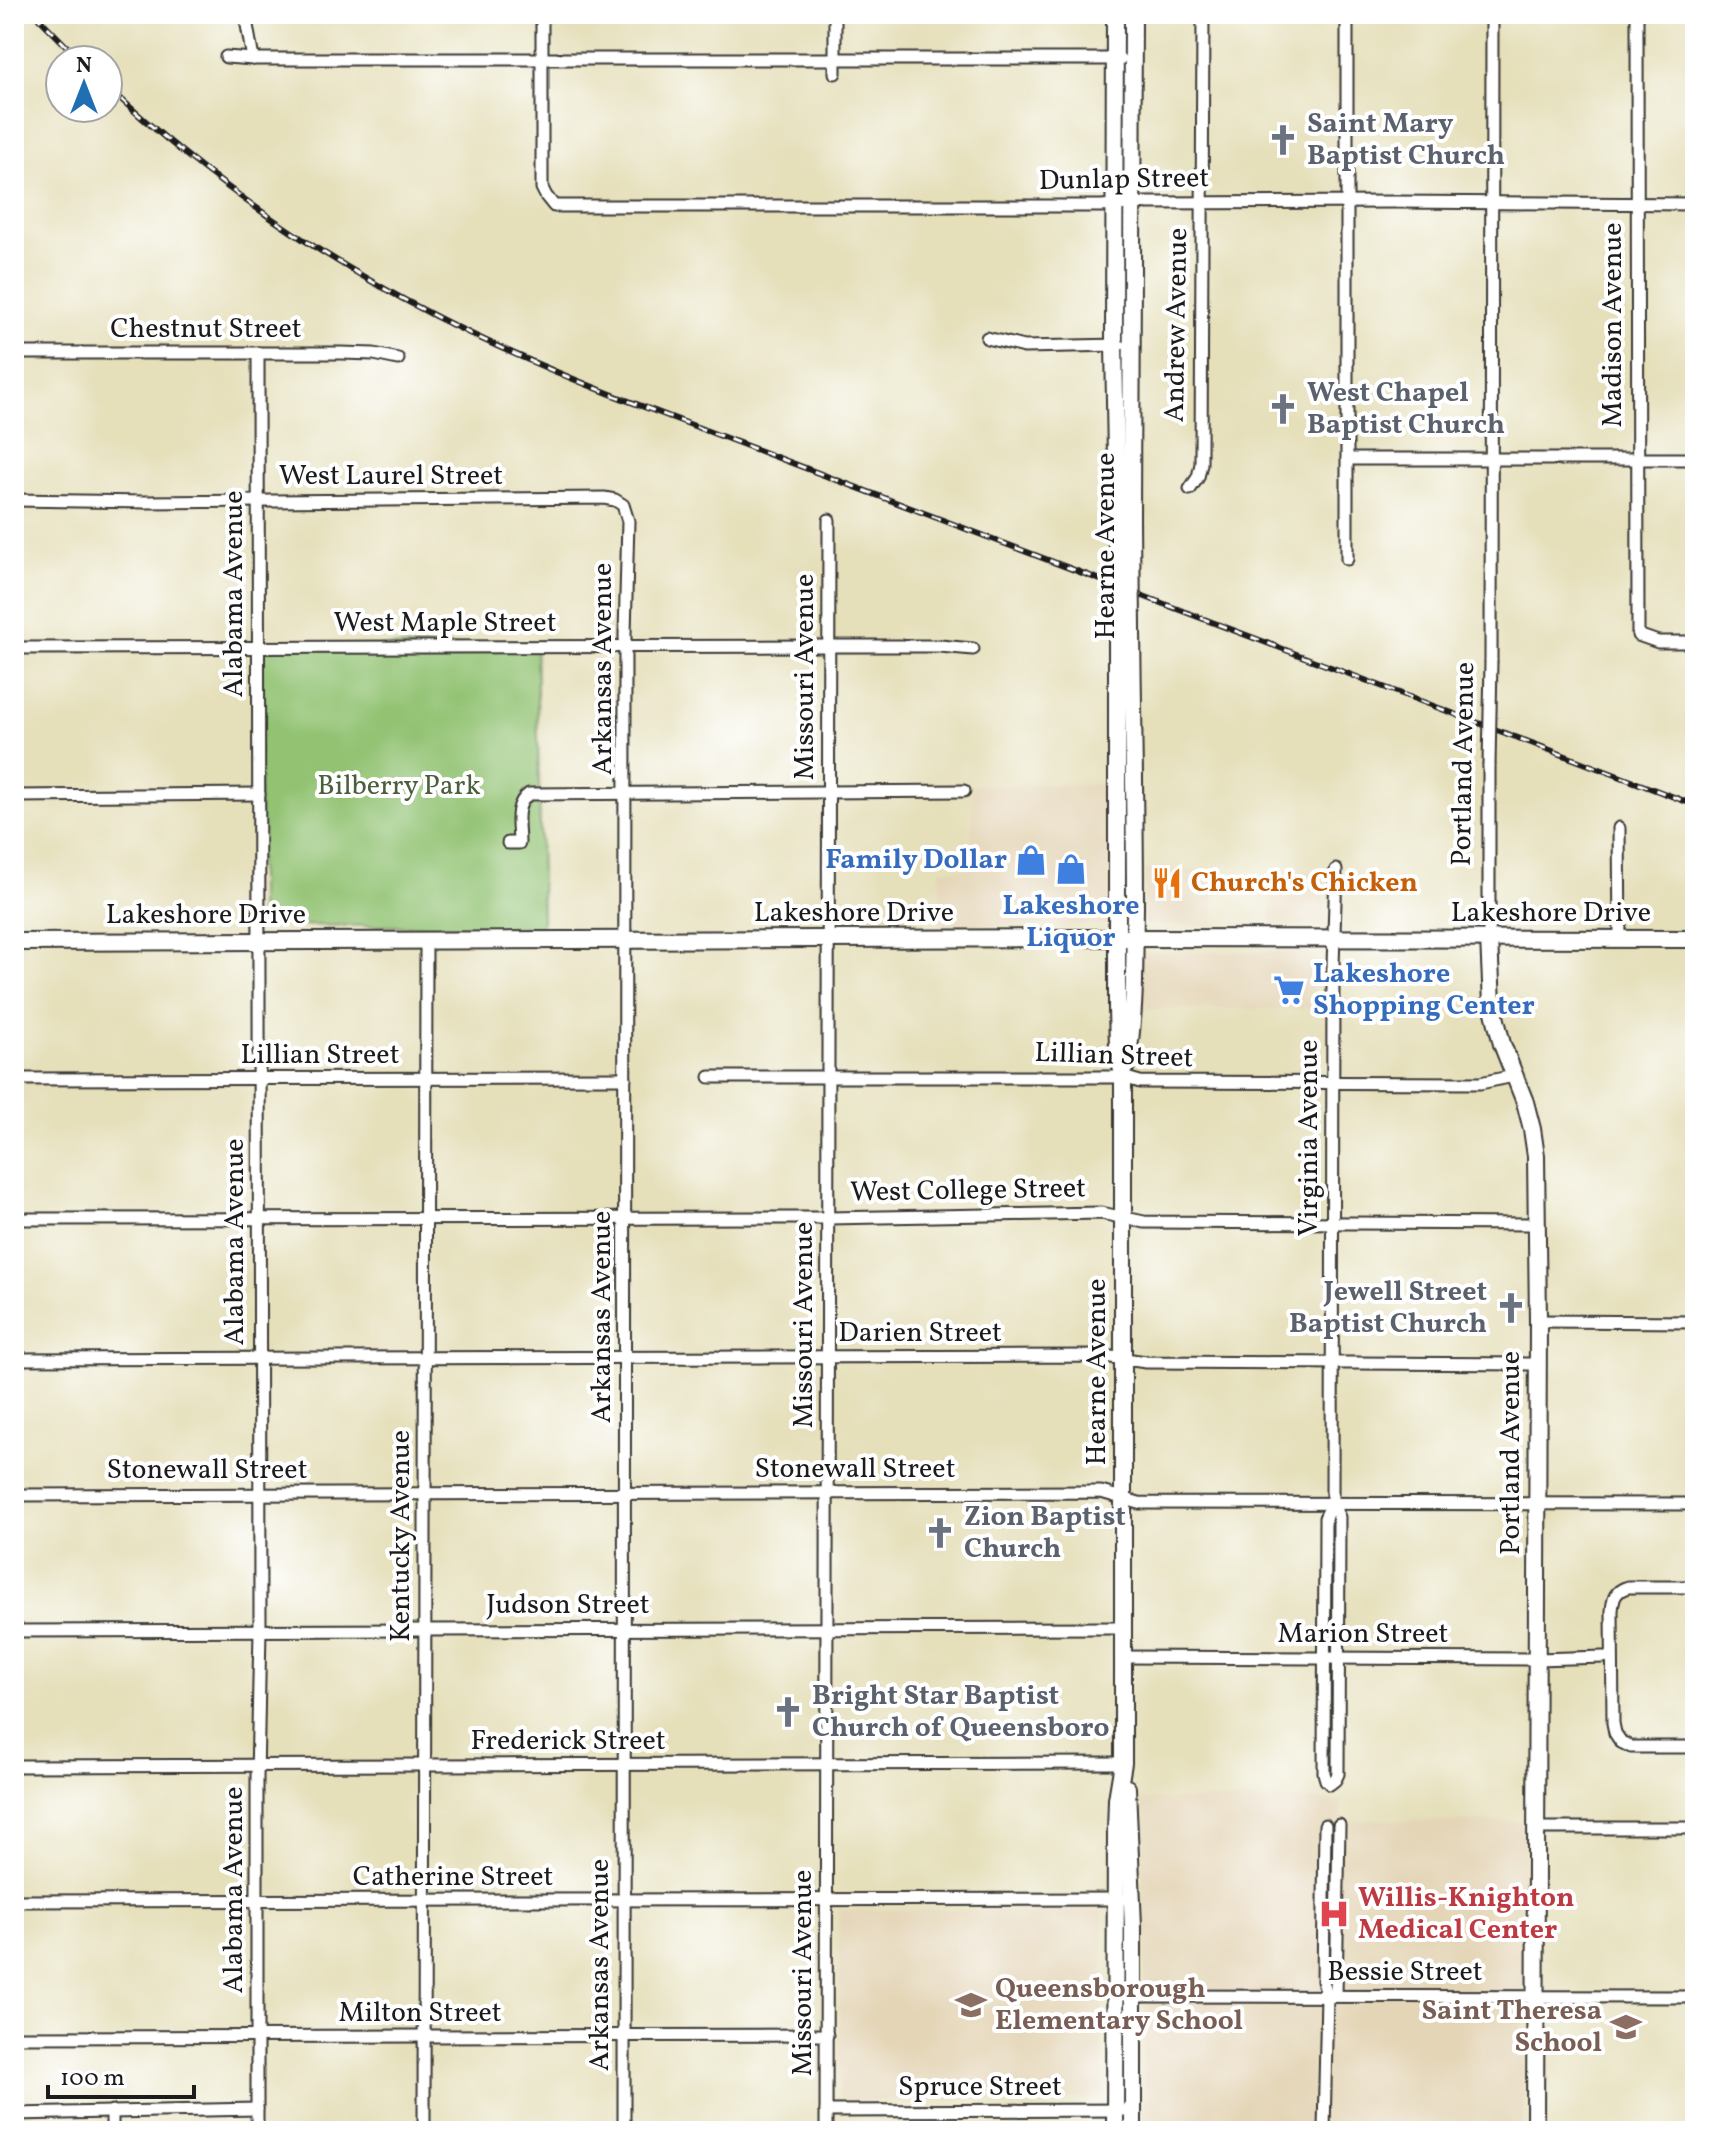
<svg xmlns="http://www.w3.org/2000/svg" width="1709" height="2145" font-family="Vollkorn,serif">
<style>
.built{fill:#e4d5b7}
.green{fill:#92c272;stroke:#576f47;stroke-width:2}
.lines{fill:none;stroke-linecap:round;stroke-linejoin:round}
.street-casing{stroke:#3a3934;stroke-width:15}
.secondary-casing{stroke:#3a3934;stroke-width:20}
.street{stroke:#fff;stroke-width:11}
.secondary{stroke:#fff;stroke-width:16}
.rail-casing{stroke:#1c1c1c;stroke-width:6}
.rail{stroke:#fff;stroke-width:3;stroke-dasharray:9;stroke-linecap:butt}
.street-bridge-casing{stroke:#3a3934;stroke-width:15;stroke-linecap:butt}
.secondary-bridge-casing{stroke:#3a3934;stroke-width:20;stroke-linecap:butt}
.street-bridge{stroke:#fff;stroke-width:11}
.secondary-bridge{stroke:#fff;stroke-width:16}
.labels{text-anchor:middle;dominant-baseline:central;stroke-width:8;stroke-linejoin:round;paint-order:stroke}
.worship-label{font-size:28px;font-weight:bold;fill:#5b616d;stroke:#fff;text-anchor:start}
.street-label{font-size:28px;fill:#1c1c1c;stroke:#fff}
.park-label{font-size:28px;fill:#4b5e3e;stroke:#fff}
.shop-label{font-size:28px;font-weight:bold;fill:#366cbe;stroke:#fff;text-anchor:end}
.food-label{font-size:28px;font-weight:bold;fill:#c56008;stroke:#fff;text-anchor:start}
.health-label{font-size:28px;font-weight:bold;fill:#be3a42;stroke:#fff;text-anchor:start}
.education-label{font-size:28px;font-weight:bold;fill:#785e54;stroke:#fff;text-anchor:start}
</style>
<rect width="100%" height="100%" fill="#fff"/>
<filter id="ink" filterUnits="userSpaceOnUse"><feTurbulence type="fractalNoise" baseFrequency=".0125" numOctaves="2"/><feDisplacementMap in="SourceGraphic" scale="16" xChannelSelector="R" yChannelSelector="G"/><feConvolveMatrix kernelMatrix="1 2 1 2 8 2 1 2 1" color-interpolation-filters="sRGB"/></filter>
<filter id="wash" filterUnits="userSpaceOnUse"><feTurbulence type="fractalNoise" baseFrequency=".006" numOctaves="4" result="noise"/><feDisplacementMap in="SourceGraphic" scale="32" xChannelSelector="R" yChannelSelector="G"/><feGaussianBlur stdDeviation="1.8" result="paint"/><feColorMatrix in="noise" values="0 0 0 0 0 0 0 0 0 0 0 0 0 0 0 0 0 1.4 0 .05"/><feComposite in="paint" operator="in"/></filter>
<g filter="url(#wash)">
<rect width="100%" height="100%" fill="#e5dfba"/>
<g class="built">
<polygon points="1108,784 1108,925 940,926 940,870 972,869 972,785"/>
<polygon points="1144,870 1215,870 1214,925 1148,925 1144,922"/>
<rect x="1270" y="870" width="54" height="55"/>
<polygon points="1145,952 1313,952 1313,1009 1141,1009 1141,955"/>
<polygon points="1141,1800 1341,1800 1342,1820 1525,1822 1523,2131 1142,2131 1145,2005"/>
<polygon points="839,1910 1103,1910 1103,2099 840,2100"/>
</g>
<polygon class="green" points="536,646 542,927 259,925 259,647"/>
</g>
<g filter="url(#ink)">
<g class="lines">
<defs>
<g id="street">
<polyline points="245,14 253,59"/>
<polyline points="542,14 542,188 546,196 554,206 1101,206 1145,203 1395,202 1695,204"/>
<polyline points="1637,14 1638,635 1658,642 1695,642"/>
<polyline points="226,57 253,59 1120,59"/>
<polyline points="835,73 835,14"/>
<polyline points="987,338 1024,347 1119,345"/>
<polyline points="14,353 341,353 374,354 398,359"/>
<polyline points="1347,459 1695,459"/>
<polyline points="1190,489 1198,477 1201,464 1203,14"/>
<polyline points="14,500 146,502 604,498 615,500 623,505 628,521 625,634 624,2131"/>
<polyline points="1347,559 1347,14"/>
<polyline points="14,648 829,646 940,646 973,649"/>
<polyline points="1491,661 1492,14"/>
<polyline points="1489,765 1489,939"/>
<polyline points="14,796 259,794"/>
<polyline points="1619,828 1620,939"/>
<path d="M 508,843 L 519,843 C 519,826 513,805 529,794 L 964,791"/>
<polyline points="710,1077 1123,1077 1140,1082 1480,1083 1514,1076"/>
<polyline points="14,1079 625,1078"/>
<polyline points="14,1219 828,1218 1101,1213 1144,1222 1538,1224"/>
<polyline points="1538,1321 1695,1322"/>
<polyline points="14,1359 1104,1356 1146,1362 1537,1364"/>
<polyline points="14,1495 1101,1492 1139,1503 1695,1504"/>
<polyline points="1332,1503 1325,1518 1324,1773 1326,1780 1330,1784 1335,1780 1338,1774 1339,1517 1332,1503 1333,966 1336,870"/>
<path d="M 1695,1587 L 1628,1587 C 1615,1591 1613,1598 1612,1611 L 1613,1723 L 1615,1733 L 1621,1742 L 1631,1747 L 1695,1747"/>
<polyline points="14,1631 1123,1628"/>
<polyline points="1123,1657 1537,1659 1604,1657"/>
<polyline points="14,1766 1123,1763"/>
<polyline points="1536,1828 1695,1828"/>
<polyline points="14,1901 1121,1899"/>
<polyline points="1128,1996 1695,1997"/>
<polyline points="1336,1996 1339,1825"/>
<polyline points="14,2037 827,2035"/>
<polyline points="112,2111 112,2131"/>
<polyline points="826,2111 1133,2110"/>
<polyline points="14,2114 257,2109"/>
<polyline points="257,2131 257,1778 260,1630 258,353"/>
<polyline points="424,2131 426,940"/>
<polyline points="826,2131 829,520"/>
<polyline points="1324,2131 1327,1995 1323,1981 1325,1825"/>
</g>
<g id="secondary">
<polyline points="1115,14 1114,345 1117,514"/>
<polyline points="1131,519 1133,14"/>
<polyline points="1489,939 1492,1004 1502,1044 1525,1102 1532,1129 1536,1156 1538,1321 1535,2131"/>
<polyline points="14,942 1094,938 1695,939"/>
<path d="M 1126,1066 C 1136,1015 1134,960 1135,908 C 1135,815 1133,721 1132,628"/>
<polyline points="1127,1788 1133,1926 1133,2131"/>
<polyline points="1115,2131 1116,1831 1117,1799 1123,1763 1123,1077 1118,1048 1117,1008 1117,624"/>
</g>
</defs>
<use href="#street" class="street-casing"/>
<use href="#secondary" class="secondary-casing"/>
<use href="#street" class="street"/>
<use href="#secondary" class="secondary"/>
<defs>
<g id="rail">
<polyline points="35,14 80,60"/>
<path d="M 108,87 C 205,178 317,255 435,316 C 505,352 578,382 652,410 L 1695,805"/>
</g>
</defs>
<use href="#rail" class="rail-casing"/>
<use href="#rail" class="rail"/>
<defs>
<polyline id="street-bridge" points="1489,765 1491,661"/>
<g id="secondary-bridge">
<polyline points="1117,514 1117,624"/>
<polyline points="1131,519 1132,628"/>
</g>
</defs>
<use href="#street-bridge" class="street-bridge-casing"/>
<use href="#secondary-bridge" class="secondary-bridge-casing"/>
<use href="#street-bridge" class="street-bridge"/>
<use href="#secondary-bridge" class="secondary-bridge"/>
</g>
</g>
<defs>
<symbol id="church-bare" viewBox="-9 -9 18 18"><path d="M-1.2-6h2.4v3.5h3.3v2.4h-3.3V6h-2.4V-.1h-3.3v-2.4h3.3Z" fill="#6b7280" stroke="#fff" stroke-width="2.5" paint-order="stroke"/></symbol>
<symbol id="shop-bare" viewBox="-9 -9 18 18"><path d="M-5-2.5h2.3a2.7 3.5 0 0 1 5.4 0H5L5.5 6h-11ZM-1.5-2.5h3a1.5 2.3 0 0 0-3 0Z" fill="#3f7fe0" stroke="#fff" stroke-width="2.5" paint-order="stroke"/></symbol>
<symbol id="restaurant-bare" viewBox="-9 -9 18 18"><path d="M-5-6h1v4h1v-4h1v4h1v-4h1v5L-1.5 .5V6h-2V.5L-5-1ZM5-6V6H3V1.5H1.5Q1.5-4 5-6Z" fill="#e8710a" stroke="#fff" stroke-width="2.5" paint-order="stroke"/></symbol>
<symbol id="supermarket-bare" viewBox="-9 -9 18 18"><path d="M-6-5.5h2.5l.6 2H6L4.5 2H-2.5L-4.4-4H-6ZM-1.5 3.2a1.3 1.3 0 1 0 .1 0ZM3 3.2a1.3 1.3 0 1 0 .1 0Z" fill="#3f7fe0" stroke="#fff" stroke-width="2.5" paint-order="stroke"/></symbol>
<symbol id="hospital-bare" viewBox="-9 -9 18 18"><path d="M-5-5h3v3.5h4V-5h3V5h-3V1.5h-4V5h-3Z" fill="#e0444e" stroke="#fff" stroke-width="2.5" paint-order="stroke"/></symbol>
<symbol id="school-bare" viewBox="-9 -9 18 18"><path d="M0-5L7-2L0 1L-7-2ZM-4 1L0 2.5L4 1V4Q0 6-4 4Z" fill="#8d6e63" stroke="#fff" stroke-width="2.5" paint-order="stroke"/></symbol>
</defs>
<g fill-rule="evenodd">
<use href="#church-bare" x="1261" y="118" width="44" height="44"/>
<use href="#church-bare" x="1261" y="387" width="44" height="44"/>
<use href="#shop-bare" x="1009" y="838" width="44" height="44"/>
<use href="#shop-bare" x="1049" y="847" width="44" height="44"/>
<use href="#restaurant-bare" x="1145" y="861" width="44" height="44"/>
<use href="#supermarket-bare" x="1267" y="968" width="44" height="44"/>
<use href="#church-bare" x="1489" y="1286" width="44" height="44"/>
<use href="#church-bare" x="918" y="1511" width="44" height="44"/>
<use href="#church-bare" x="766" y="1690" width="44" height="44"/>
<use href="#hospital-bare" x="1312" y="1892" width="44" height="44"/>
<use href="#school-bare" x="949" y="1983" width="44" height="44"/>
<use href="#school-bare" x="1604" y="2005" width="44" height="44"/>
</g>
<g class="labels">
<g class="worship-label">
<text x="1307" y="124">Saint Mary<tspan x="1307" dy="32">Baptist Church</tspan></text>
<text x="1307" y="393">West Chapel<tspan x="1307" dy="32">Baptist Church</tspan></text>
<text x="1487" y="1292" text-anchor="end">Jewell Street<tspan x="1487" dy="32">Baptist Church</tspan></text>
<text x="964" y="1517">Zion Baptist<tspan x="964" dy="32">Church</tspan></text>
<text x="812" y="1696">Bright Star Baptist<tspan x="812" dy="32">Church of Queensboro</tspan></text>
</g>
<g class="street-label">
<text transform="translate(1124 180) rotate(-1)">Dunlap Street</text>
<text transform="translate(1177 325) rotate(-89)">Andrew Avenue</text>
<text transform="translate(1613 325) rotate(-90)">Madison Avenue</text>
<text x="206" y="329">Chestnut Street</text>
<text x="391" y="476">West Laurel Street</text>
<text transform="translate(1106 546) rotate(-90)">Hearne Avenue</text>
<text transform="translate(234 594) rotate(-90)">Alabama Avenue</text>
<text x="445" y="623">West Maple Street</text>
<text transform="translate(603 669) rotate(-90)">Arkansas Avenue</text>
<text transform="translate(805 677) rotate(-90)">Missouri Avenue</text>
<text transform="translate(1464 764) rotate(-89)">Portland Avenue</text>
<text x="854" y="913">Lakeshore Drive</text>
<text x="1551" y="913">Lakeshore Drive</text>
<text x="206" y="915">Lakeshore Drive</text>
<text x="320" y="1055">Lillian Street</text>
<text transform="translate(1114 1056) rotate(2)">Lillian Street</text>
<text transform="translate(1309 1138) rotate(-90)">Virginia Avenue</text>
<text transform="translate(968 1191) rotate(-1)">West College Street</text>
<text transform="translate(235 1242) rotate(-90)">Alabama Avenue</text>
<text transform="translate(602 1317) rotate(-90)">Arkansas Avenue</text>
<text transform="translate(804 1325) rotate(-90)">Missouri Avenue</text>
<text x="920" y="1333">Darien Street</text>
<text transform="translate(1097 1372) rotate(-90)">Hearne Avenue</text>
<text transform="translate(1511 1453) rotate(-90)">Portland Avenue</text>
<text x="855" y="1469">Stonewall Street</text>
<text x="207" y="1470">Stonewall Street</text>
<text transform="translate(401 1536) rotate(-90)">Kentucky Avenue</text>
<text x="568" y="1605">Judson Street</text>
<text x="1363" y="1634">Marion Street</text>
<text x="568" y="1741">Frederick Street</text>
<text x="453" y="1877">Catherine Street</text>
<text transform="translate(234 1890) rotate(-90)">Alabama Avenue</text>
<text transform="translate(600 1965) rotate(-90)">Arkansas Avenue</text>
<text x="1405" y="1972">Bessie Street</text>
<text transform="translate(803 1973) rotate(-90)">Missouri Avenue</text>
<text x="420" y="2013">Milton Street</text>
<text x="980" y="2087">Spruce Street</text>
</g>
<g class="park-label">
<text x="399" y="786">Bilberry Park</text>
</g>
<g class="shop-label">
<text x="1007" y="860">Family Dollar</text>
<text x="1071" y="906" text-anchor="middle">Lakeshore<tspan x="1071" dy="32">Liquor</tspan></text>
<text x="1313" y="974" text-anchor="start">Lakeshore<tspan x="1313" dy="32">Shopping Center</tspan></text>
</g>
<g class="food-label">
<text x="1191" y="883">Church's Chicken</text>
</g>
<g class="health-label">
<text x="1358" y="1898">Willis-Knighton<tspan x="1358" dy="32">Medical Center</tspan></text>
</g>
<g class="education-label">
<text x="995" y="1989">Queensborough<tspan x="995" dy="32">Elementary School</tspan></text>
<text x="1602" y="2011" text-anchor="end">Saint Theresa<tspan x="1602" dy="32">School</tspan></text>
</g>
</g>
<rect width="1709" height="2145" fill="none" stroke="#fff" stroke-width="48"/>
<g transform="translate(84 84)"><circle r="38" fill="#ffffff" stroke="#a4a4a4" stroke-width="2"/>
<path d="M0-6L14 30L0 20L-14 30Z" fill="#1f6fb2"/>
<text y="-12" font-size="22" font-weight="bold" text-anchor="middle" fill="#1c1c1c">N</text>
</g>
<path d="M48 2085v12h146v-12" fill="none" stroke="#1c1c1c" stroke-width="4"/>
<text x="60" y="2085" font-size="24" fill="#1c1c1c" stroke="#ffffff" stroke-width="6" paint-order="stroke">100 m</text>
</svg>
